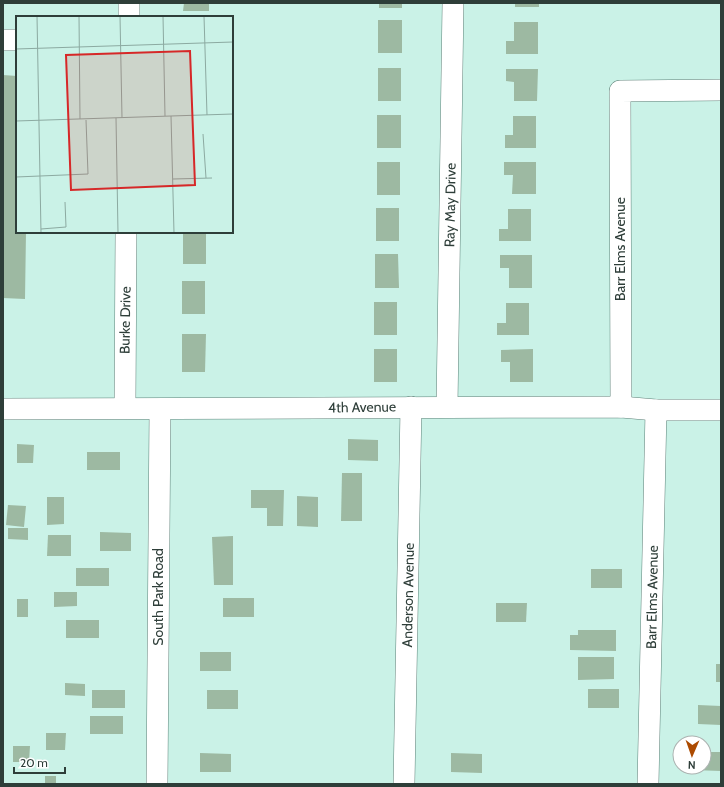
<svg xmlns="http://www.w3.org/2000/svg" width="724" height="787" font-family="Cabin,sans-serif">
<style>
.building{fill:#9db9a2}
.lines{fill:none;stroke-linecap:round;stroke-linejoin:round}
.minor-casing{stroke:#5d8178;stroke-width:22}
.minor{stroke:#fff;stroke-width:21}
.labels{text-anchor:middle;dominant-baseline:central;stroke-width:3;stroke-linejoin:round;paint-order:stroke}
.street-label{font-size:14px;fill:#2e3e39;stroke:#fff}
.inset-road{fill:none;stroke:#8caaa1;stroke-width:1}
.view{fill:#d62828;fill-opacity:0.15;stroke:#d62828;stroke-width:2}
.inset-edge{fill:none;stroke:#2e3e39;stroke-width:2}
</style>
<rect width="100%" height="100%" fill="#caf2e7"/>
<g class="building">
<polygon points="184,3 209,3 209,11 183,11"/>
<rect x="379" y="3" width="23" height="5"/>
<rect x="515" y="3" width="24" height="4"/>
<rect x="378" y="20" width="24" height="33"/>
<polygon points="514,22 538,22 538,54 506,54 506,41 514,41"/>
<rect x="378" y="68" width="23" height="33"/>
<polygon points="506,69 538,69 537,101 514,101 514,82 506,81"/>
<polygon points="3,75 17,76 17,232 26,232 25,299 3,298"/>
<rect x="377" y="115" width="24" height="33"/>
<polygon points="513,116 536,116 536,148 505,148 505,135 513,135"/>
<rect x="377" y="162" width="23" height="33"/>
<polygon points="504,162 536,162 536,194 512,194 513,175 504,175"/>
<rect x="376" y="208" width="23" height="33"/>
<polygon points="508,209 531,209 531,241 499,241 499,229 508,229"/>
<rect x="183" y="232" width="23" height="32"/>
<polygon points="375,254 398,254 399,288 375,288"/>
<polygon points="500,255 532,255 532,288 509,288 509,268 500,268"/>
<rect x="182" y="281" width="23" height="33"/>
<rect x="374" y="302" width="23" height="33"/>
<polygon points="506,303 529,303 529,335 497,335 497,323 506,323"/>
<polygon points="182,334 206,334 205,372 182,372"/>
<rect x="374" y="349" width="23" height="33"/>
<polygon points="533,349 533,382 510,382 510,362 501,362 501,350"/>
<polygon points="348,439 378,440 378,461 348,460"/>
<polygon points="17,444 34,445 33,463 17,463"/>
<rect x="87" y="452" width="33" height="18"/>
<polygon points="342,473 362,473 362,521 341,521"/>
<polygon points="251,490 284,490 283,526 267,526 267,508 251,508"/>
<polygon points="297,496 318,497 318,527 297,526"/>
<polygon points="47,497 64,497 64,524 47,525"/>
<polygon points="8,505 26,506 24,527 6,525"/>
<polygon points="8,528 28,528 28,540 8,539"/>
<polygon points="100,532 131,533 131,551 100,551"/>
<polygon points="48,535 71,535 71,556 47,556"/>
<polygon points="233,536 233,585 214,585 212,537"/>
<rect x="76" y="568" width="33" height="18"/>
<rect x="591" y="569" width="31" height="19"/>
<polygon points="54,592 77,592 77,606 54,607"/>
<rect x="223" y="598" width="31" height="19"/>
<rect x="17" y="599" width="11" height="18"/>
<polygon points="496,603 527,603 526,622 496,622"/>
<rect x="66" y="620" width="33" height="18"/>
<polygon points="578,630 616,630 616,651 570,650 570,635 578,635"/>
<rect x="200" y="652" width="31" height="19"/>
<polygon points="578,657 614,657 614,679 578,680"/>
<rect x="716" y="664" width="5" height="18"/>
<polygon points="65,683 85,684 85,696 65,695"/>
<rect x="588" y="689" width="31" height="19"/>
<rect x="92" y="690" width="33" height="18"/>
<rect x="207" y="690" width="31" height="19"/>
<polygon points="698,705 721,706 721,725 698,724"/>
<rect x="90" y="716" width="33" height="18"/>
<polygon points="46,733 66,733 65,750 46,750"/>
<polygon points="13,746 30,746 29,762 13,762"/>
<polygon points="704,752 721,752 721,771 693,770 693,767 704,767"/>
<polygon points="200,753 231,754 231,772 200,772"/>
<polygon points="451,753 482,754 482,773 451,772"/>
<rect x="45" y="776" width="11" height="8"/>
</g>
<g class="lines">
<defs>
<g id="minor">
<polyline points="129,17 129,3"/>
<polyline points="3,40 17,40"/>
<polyline points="447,407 453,3"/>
<polyline points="621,407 620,91 721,90"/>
<polyline points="125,408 126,232"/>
<polyline points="3,409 621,407 656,410 721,410"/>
<polyline points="157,784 160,409"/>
<polyline points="404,784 411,407"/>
<polyline points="648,784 656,410"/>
</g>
</defs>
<use href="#minor" class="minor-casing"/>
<use href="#minor" class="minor"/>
</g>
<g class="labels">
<g class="street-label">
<text transform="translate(450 205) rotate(-89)">Ray May Drive</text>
<text transform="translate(620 249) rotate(-90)">Barr Elms Avenue</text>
<text transform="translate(125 320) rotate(-89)">Burke Drive</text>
<text transform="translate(362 407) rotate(-1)">4th Avenue</text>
<text transform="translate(408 595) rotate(-89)">Anderson Avenue</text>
<text transform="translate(158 597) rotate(-90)">South Park Road</text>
<text transform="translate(652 597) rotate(-89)">Barr Elms Avenue</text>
</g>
</g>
<g transform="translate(16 16)">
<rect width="217" height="217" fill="#caf2e7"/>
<path class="inset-road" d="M 21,0 L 25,217M 63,0 L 64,103M 104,0 L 106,102M 147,0 L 149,100M 188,0 L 191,99M 0,33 L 217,26M 155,100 L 158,217M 100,102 L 102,217M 0,105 L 217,98M 187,118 L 190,162M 0,161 L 72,158 L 70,104M 157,163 L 196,162M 25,213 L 50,211 L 49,186"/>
<path class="view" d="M 174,35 L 179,169 L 55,174 L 50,39 Z"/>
<rect width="217" height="217" class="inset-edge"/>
</g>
<rect width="724" height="787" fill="none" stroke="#2e3e39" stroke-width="8"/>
<g transform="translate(692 755) rotate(182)"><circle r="19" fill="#ffffff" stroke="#abb2b0"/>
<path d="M0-3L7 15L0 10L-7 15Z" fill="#ac4b01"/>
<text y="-6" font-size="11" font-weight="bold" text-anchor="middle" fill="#2e3e39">N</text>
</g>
<path d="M14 767v6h51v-6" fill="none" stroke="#2e3e39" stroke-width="2"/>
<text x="20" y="767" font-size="12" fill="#2e3e39" stroke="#ffffff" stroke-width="3" paint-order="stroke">20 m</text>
</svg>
